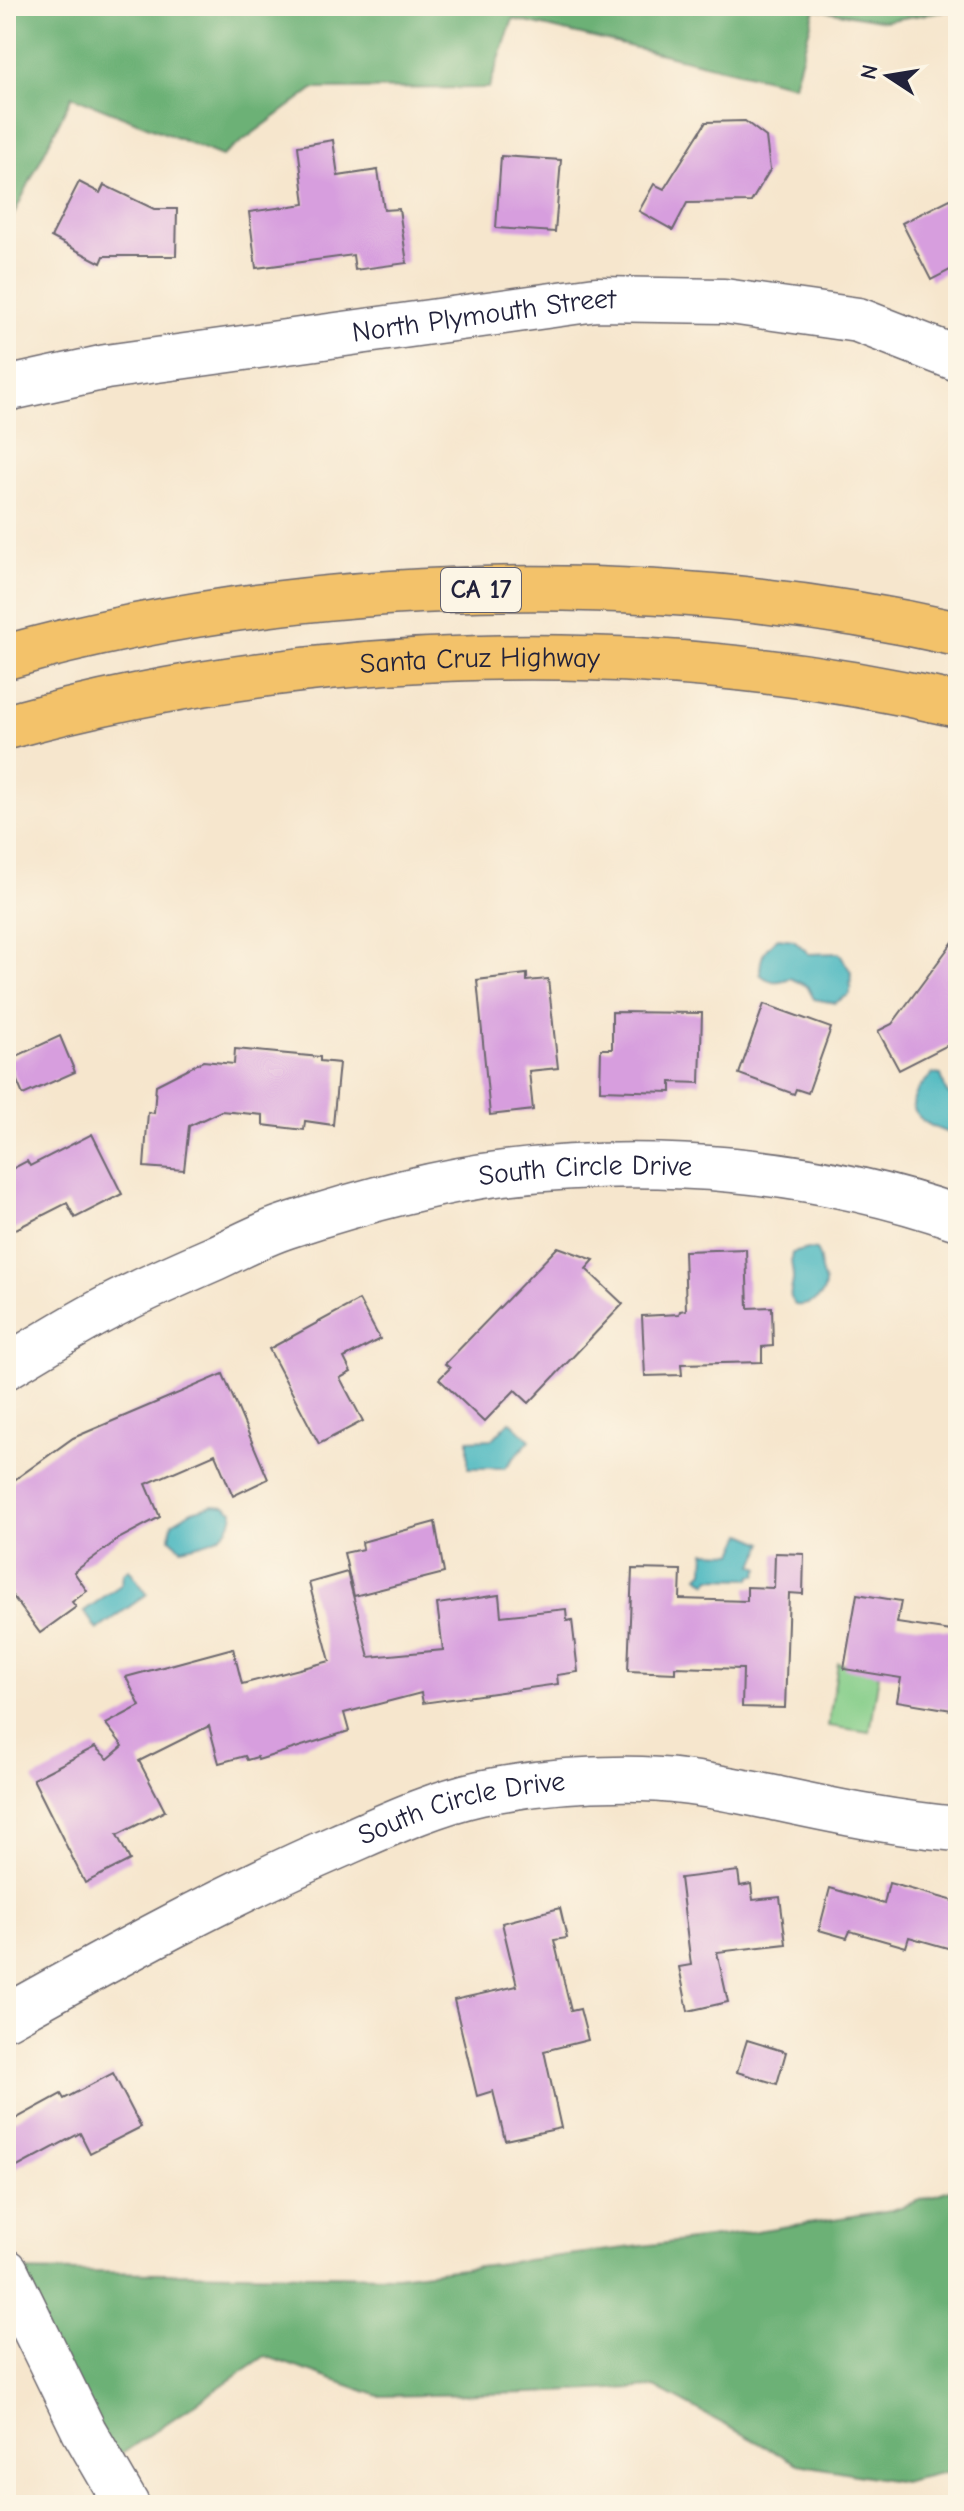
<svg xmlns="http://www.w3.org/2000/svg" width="964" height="2511" font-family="'Comic Neue',sans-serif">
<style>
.green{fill:#86ce8a;stroke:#547862;stroke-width:2}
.forest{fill:#6cb176;stroke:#476a58;stroke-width:2}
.water{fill:#48b7c0;stroke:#356c7e;stroke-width:2}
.building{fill:#d79ede}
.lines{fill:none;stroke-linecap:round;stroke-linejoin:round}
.minor-casing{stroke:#6c676e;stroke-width:47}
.highway-casing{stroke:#6c676e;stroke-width:47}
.minor{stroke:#fff;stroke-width:44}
.highway{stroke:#f3c26a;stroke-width:44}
.labels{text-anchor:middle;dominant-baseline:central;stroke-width:7;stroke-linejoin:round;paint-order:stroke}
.shield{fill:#fcf5e5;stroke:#63616e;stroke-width:2}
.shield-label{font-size:26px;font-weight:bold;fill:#22223b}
.street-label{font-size:28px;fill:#22223b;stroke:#fcf5e5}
</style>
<rect width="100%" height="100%" fill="#fcf5e5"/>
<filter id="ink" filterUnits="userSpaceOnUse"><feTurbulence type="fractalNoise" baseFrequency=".0125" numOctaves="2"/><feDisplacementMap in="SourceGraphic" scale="16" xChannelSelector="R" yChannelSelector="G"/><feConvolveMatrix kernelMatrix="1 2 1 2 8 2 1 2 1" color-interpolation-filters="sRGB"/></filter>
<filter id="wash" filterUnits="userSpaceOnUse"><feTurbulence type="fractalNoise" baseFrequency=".006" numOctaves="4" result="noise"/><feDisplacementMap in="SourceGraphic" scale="32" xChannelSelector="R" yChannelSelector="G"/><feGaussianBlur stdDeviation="1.8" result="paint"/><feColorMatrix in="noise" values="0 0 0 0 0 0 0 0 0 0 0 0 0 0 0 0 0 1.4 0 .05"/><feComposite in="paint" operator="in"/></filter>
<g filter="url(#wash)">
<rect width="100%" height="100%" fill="#f6e6cd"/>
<polygon class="green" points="838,1663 879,1674 870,1732 828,1726"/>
<g class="forest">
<polygon points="6,6 958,6 958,9 885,21 815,9 794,85 513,19 489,88 313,89 222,156 72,96 6,230"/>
<polygon points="958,2187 958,2469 902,2482 798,2464 655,2387 531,2393 379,2396 265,2356 108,2463 6,2271 397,2276 724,2236 892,2210"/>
</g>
<g class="water">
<path d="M 778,938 L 794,940 L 809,954 L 839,953 L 851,972 L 850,994 L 835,1003 L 814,999 L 807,986 L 790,978 C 777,983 770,983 760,974 C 760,956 764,949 778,938 Z"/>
<path d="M 933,1074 L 941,1075 C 947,1090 941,1091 958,1100 L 958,1136 C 920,1125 893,1108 933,1074 Z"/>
<path d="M 808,1249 L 816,1250 C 821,1257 820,1262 821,1270 C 822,1275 824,1279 825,1283 C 826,1298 808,1307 795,1305 C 787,1294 792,1291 793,1280 C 794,1270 789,1263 792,1253 Z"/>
<polygon points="510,1421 530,1440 505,1468 468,1468 468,1440 493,1439"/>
<path d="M 213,1505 L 225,1506 L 233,1511 C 232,1539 205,1543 181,1548 L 170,1538 L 172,1523 L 192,1511 Z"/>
<polygon points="743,1534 764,1543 754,1565 760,1568 757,1575 752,1575 751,1579 711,1578 707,1583 699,1576 704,1571 705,1552 734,1553"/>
<polygon points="129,1569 147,1594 97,1630 84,1611 122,1584 123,1573"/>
</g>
<g id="blocks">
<g class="building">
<polygon points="745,121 766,137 770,170 751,202 687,203 673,230 639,211 654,184 664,189 706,122"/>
<polygon points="333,140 338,176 378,170 384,210 399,209 407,263 355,270 353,255 256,268 249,212 305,204 298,146"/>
<polygon points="501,156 561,160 555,232 496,228"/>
<polygon points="79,182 100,193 104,185 154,209 177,209 176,256 104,256 101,263 51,237"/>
<polygon points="958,195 958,266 931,280 902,223"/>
<polygon points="958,935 958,1040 899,1070 878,1031 892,1024"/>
<polygon points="527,974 527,981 548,979 558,1068 529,1071 533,1110 490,1115 477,980"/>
<polygon points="764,1004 831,1028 808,1093 796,1089 794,1094 739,1074"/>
<polygon points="612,1012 702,1013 700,1083 671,1082 671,1092 600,1090 601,1049 612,1049"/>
<polygon points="60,1036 75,1072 23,1095 8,1060"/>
<polygon points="235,1049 320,1057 320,1061 339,1063 333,1125 305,1121 304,1130 263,1125 263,1115 221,1111 189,1126 184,1170 144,1167 148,1112 154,1113 156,1085 203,1061 234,1064"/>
<polygon points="92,1134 122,1194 75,1218 67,1203 6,1234 6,1172 27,1161 30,1166"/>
<polygon points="558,1247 594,1260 586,1269 623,1304 529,1403 515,1390 484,1422 439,1379 450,1368 445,1364"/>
<polygon points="746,1249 748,1308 772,1307 773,1346 762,1347 762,1362 681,1364 682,1375 645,1376 642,1316 679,1314 680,1311 686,1310 684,1251"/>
<polygon points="359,1300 380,1339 344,1358 351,1372 340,1378 363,1421 319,1444 269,1349"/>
<polygon points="223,1374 268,1479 233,1496 215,1454 146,1484 160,1517 120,1538 74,1572 87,1591 72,1602 76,1607 40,1633 6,1587 6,1486 73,1438"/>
<polygon points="435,1522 444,1573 354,1596 344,1553 363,1549 362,1542"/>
<polygon points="775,1553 804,1554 803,1594 789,1593 785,1708 742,1707 743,1669 675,1667 675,1673 628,1671 632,1569 681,1570 680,1599 747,1601 747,1587 774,1588"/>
<polygon points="347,1572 369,1657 443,1650 437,1604 499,1595 501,1616 566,1609 567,1621 572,1620 578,1672 557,1675 558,1684 423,1703 421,1693 344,1713 349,1731 258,1760 257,1757 247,1760 245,1756 219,1763 209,1726 139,1761 165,1811 117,1835 130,1860 85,1883 33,1779 95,1747 108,1759 123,1746 106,1724 140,1706 126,1677 233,1648 242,1684 330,1661 309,1583"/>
<polygon points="857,1594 901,1601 897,1623 958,1632 958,1711 897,1701 901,1678 844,1669"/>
<polygon points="738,1871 740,1886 751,1884 753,1900 780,1897 786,1944 717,1952 728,2002 688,2011 679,1967 691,1965 680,1878"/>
<polygon points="889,1883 958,1902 958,1951 909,1937 906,1947 850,1931 847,1938 819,1930 830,1888 884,1904"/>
<polygon points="560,1908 567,1938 554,1940 571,2011 580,2009 588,2040 544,2051 561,2128 505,2140 493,2091 477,2096 454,2000 517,1986 502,1923"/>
<polygon points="747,2040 786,2052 777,2084 737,2072"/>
<polygon points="113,2073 141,2127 90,2153 80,2133 6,2173 6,2124 61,2094 64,2099"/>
</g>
</g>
</g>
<g filter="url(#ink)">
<use href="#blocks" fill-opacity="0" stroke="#6c676e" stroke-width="2"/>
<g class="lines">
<defs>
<g id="minor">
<path id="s1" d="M 6,389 L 106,367 L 596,299 L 724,301 L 858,320 L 958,359"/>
<path id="s2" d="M 6,1367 C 37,1349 68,1329 100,1312 C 137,1292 176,1275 215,1258 C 239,1247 262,1234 287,1226 C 357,1203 431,1182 504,1173 C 655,1155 814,1168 958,1218"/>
<path id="s3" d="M 6,2017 C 115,1956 224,1896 339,1846 C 385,1826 431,1804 480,1793 C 533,1782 588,1778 642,1779 C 689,1780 734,1790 779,1799 C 839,1812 898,1824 958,1829"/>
<polyline points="6,2271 84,2431 127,2505"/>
</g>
<g id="highway">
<path d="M 6,657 C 302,574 658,566 958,634"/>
<path id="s4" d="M 6,727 C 309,643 651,634 958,705"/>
</g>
</defs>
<use href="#minor" class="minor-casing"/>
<use href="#highway" class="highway-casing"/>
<use href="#minor" class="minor"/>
<use href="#highway" class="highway"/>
</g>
</g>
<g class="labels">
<rect class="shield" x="441" y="568" width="80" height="44" rx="6"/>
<g class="shield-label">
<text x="481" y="590">CA 17</text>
</g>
<g class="street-label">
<text stroke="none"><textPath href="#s1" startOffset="484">North Plymouth Street</textPath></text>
<text stroke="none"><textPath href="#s4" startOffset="480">Santa Cruz Highway</textPath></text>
<text stroke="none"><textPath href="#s2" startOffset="620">South Circle Drive</textPath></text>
<text stroke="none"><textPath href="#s3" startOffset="504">South Circle Drive</textPath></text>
</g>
</g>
<rect width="964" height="2511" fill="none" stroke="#fcf5e5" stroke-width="32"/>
<g transform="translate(888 76) rotate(282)" stroke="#fcf5e5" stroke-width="6" paint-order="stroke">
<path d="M0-6L14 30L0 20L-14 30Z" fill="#22223b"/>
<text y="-12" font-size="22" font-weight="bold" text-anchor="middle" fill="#22223b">N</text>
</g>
</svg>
